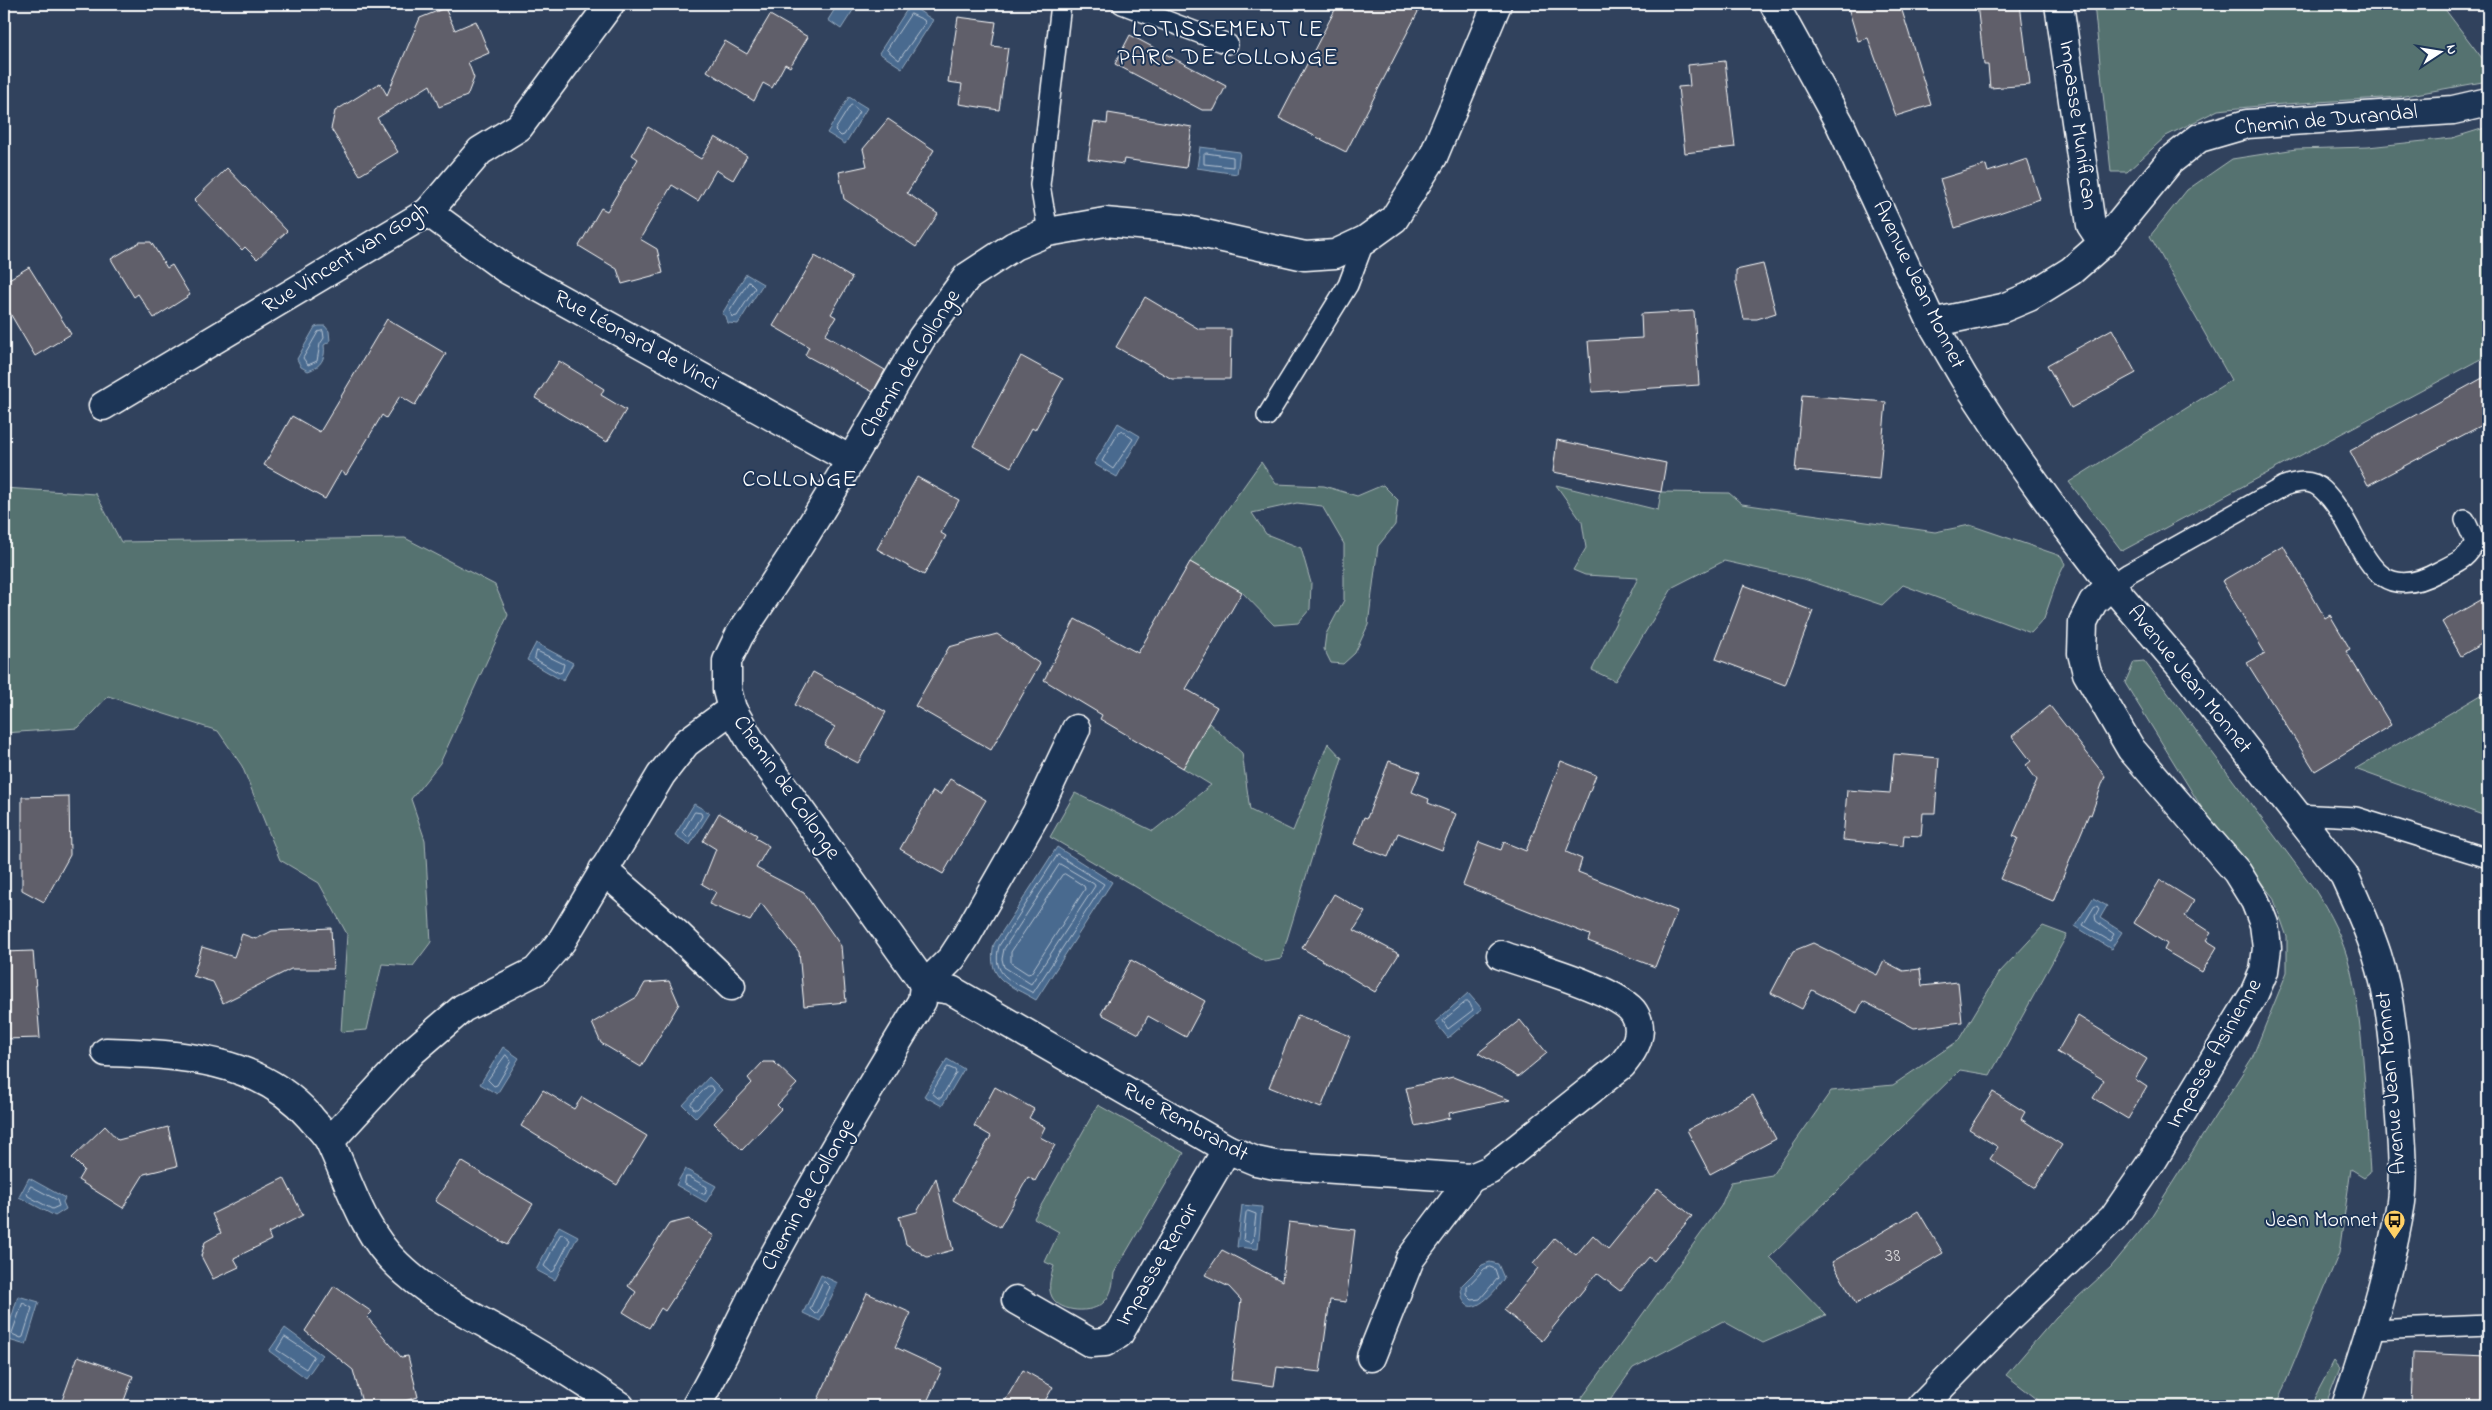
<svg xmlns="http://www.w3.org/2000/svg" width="2492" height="1410" font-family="'Indie Flower',sans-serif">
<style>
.green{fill:#547270;stroke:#aab8b8}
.water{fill:#486a8f;stroke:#91a6bc}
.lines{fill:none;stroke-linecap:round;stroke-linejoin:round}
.shore{stroke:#b6c3d2;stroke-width:1}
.building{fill:#605f6a;stroke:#fff}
.lane-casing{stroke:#fff;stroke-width:22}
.street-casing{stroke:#fff;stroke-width:31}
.lane{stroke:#1d3557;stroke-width:19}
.street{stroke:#1d3557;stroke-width:28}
.labels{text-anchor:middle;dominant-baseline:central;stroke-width:4;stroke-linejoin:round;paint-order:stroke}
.number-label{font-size:20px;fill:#d7d7da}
.street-label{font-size:22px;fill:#fff;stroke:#1d3557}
.poi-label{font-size:22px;fill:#fff;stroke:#1d3557;text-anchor:end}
.neighbourhood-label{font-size:24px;letter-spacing:1px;fill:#fff;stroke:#1d3557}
</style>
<rect width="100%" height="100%" fill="#31425d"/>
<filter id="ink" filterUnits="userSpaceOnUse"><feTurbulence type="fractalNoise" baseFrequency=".02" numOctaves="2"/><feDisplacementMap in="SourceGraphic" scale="10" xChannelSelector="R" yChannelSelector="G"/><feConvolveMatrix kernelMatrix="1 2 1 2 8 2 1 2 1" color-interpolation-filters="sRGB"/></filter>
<g filter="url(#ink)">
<g class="green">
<polygon points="2094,4 2441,4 2488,66 2488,81 2399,97 2269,105 2218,110 2166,136 2127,172 2111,172"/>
<polygon points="2488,127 2488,355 2122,551 2069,482 2231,380 2150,236 2187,190 2232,159 2296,149 2368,147 2452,138"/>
<polygon points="1261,462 1276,484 1324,486 1357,496 1383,485 1398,500 1395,525 1378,546 1368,625 1355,653 1343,664 1331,663 1324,649 1326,634 1344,600 1344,544 1322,506 1297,503 1252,513 1266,534 1301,548 1311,583 1310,609 1298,623 1274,625 1242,592 1190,562"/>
<polygon points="1556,485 1658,510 1661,492 1729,493 1742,504 1935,532 1970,525 2061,556 2065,564 2058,578 2044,619 2031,633 1903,585 1882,605 1804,579 1724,561 1673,587 1615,681 1592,670 1638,578 1585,575 1573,570 1586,548 1582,522"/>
<polygon points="4,488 96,494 121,542 405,538 495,585 508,615 440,763 411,799 425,840 431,942 413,966 382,964 367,1030 341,1032 347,934 319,883 280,860 242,766 218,731 108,696 78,728 4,733"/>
<path d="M 2144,661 L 2315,890 C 2330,914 2343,939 2350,967 C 2365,1033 2365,1104 2370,1172 L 2364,1177 L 2351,1169 L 2339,1253 L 2276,1406 L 2046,1406 L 2006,1375 L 2056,1317 L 2111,1267 L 2147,1223 L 2252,1058 L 2287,972 L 2287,937 L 2273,897 L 2208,818 L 2125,683 L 2134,662 Z"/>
<polygon points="2488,691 2488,817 2355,769"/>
<polygon points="1209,723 1242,753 1250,810 1293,831 1328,743 1342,758 1281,959 1265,962 1050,837 1075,793 1153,831 1211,785 1183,768"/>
<polygon points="2043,926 2067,935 1990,1075 1960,1070 1770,1257 1826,1315 1763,1343 1723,1321 1633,1368 1606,1406 1576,1406 1721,1206 1731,1182 1772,1175 1831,1091 1893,1085 1958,1041 1999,973"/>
<path d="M 1098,1105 L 1184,1153 L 1114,1273 C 1113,1284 1112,1294 1104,1302 C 1093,1314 1060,1313 1052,1297 C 1047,1287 1051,1276 1054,1266 L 1045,1262 L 1059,1232 L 1034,1218 Z"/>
<polygon points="2334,1361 2340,1368 2325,1406 2310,1406"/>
</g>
<g class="water">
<polygon points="838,4 857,4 841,29 828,20"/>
<polygon points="910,5 933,20 902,68 879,53"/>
<polygon points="849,97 867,108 845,144 827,133"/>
<polygon points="1200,147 1240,152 1237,174 1197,168"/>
<polygon points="746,274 763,284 738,324 728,323 726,316 722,314"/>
<path d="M 319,326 L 325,326 L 329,331 L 330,341 L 324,345 C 326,358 321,367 308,371 L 301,367 L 297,359 L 315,327 Z"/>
<polygon points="1118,423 1140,436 1117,477 1094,464"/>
<polygon points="536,643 573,663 563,681 527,660"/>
<polygon points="694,804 710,813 690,845 675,835"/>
<path d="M 1057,847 L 1112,882 L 1036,1000 C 1009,984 986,981 994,944 Z"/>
<polygon points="2093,898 2107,906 2100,918 2122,932 2111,949 2075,926"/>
<polygon points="1468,993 1482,1009 1448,1038 1435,1022"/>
<polygon points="503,1047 519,1058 497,1094 480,1084"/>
<polygon points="947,1059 964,1069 942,1106 924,1096"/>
<polygon points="709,1077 722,1090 696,1118 683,1105"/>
<polygon points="685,1169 716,1186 706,1202 676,1185"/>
<polygon points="29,1178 65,1198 63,1202 66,1209 55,1216 19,1197"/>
<polygon points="1242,1205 1262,1207 1258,1249 1237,1247"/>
<polygon points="559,1226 578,1236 555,1280 536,1270"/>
<path d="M 1490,1262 L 1498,1264 L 1504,1278 C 1494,1295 1462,1328 1461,1286 L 1482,1265 Z"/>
<polygon points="821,1275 838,1283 820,1321 803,1313"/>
<polygon points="18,1296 39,1302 26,1345 5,1339"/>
<polygon points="285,1328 322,1355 306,1378 269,1351"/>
</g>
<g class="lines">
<g class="shore">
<polygon points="911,14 924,20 925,23 899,60 887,50"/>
<polygon points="853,105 859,112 844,135 841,136 835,130 850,106"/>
<polygon points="1206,153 1233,157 1233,167 1204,164 1204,155"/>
<polygon points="749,282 755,288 737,316 732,317 730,311"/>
<polygon points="323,331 324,338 320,344 317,361 308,365 303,358 318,332"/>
<polygon points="1122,431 1133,439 1113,469 1102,461 1119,432"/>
<polygon points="537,651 564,664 562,672 559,673 535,659"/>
<polygon points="695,812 701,813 702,816 690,836 687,837 683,832"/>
<path d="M 1058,855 L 1104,884 L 1033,993 C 1011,980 991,976 999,946 Z"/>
<polygon points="1060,864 1094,884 1095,886 1031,984 1004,967 1002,959 1004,949"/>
<polygon points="1065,874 1084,886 1085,889 1031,973 1028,974 1011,963 1011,952 1062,875"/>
<polygon points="2097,906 2099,909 2095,916 2096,921 2114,934 2110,941 2083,925 2094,907"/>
<polygon points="1466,1002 1469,1002 1473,1010 1448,1029 1443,1021"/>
<polygon points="506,1055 511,1061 497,1085 494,1086 488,1080"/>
<polygon points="948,1067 955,1070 956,1073 941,1098 938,1098 932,1093"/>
<polygon points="708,1086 711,1086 714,1091 697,1109 694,1109 691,1104"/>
<polygon points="686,1177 689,1177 707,1187 705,1194 703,1194 685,1184"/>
<polygon points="31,1186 57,1200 59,1206 52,1209 28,1196 27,1193"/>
<polygon points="1248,1211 1256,1214 1253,1241 1251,1243 1243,1240 1246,1213"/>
<polygon points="563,1234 570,1240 554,1271 551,1272 544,1266 560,1235"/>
<polygon points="1490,1267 1495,1269 1498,1278 1480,1299 1472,1300 1467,1295 1467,1287 1484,1269"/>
<polygon points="825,1282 830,1287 818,1312 815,1314 810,1309 822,1283"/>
<polygon points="23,1303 32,1308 23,1337 21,1338 12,1334"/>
<polygon points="285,1337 314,1356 306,1369 277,1350"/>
</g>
</g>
<g class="building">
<polygon points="1338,4 1422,4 1346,152 1279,118"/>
<polygon points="1847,4 1900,4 1931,105 1896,116 1868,38 1858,41"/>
<polygon points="1977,4 2020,4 2030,85 1990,88 1988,65 1984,65"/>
<polygon points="445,8 455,30 476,21 489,53 468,62 474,78 467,96 439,107 430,85 377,118 398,152 360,175 331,129 335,111 380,83 387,95 420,18"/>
<polygon points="770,15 808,37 790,67 785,64 772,88 763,83 754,101 707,71 725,41 747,54"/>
<polygon points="958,17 996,22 992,46 1008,48 999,110 959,104 962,84 948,82"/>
<polygon points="1130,35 1226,86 1214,110 1202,110 1115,64"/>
<polygon points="1725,61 1735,147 1685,153 1678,87 1690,86 1688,65"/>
<polygon points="1108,113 1192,127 1186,168 1124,159 1123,164 1088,159 1094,122 1107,124"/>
<polygon points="888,119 934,150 907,193 938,214 916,247 844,199 839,172 867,166 863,149"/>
<polygon points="648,127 701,159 715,137 747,156 733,180 716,170 698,201 672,185 640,239 657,249 663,273 622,284 617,269 579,246 601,208 607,211 638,159 632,155"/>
<polygon points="2027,159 2040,199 1955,228 1940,179 1986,165 1988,172"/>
<polygon points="227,168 287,231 257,259 245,247 242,250 194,200"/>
<polygon points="140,242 151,242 167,268 172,265 190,295 154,318 138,294 134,297 111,259"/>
<polygon points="815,256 852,278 831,314 836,317 825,335 885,370 873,392 805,355 809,347 773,326"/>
<polygon points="1763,264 1776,313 1757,319 1744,319 1736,283 1736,270"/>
<polygon points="29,267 71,334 35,356 4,303 4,282"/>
<polygon points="1145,297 1199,329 1231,329 1230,379 1172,379 1116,347"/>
<polygon points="1694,311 1699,385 1592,392 1588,341 1642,338 1641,314"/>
<polygon points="387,319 446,354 415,405 400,396 386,418 382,415 346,475 341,471 325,499 264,465 292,416 320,432"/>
<polygon points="2112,329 2136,373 2071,408 2047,365"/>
<polygon points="1021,356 1063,379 1035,430 1032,428 1011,467 973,446"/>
<polygon points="559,361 604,389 601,395 626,410 607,442 535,398"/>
<polygon points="2488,375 2488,422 2368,485 2350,451"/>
<polygon points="1802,395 1886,402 1879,479 1795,471"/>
<polygon points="1557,440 1666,463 1661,492 1553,472"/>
<polygon points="917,477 959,500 941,533 946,536 924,575 877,549"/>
<polygon points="2283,545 2325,618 2330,615 2350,649 2346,651 2391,725 2315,771 2247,663 2265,653 2222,581"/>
<polygon points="1190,562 1242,592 1186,689 1217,707 1183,768 1100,719 1102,715 1044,680 1075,619 1138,653"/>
<polygon points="1744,585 1813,611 1785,685 1716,659"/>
<polygon points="2488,596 2488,640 2461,656 2442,622"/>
<polygon points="997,634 1040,664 991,750 915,706 949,647"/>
<polygon points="813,672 886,712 858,763 824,745 835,727 795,705"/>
<polygon points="2050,706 2105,776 2091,815 2089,814 2053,901 2000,879 2018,838 2013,836 2037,780 2026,765 2031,761 2012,736"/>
<polygon points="1894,754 1939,758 1935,813 1923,813 1921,836 1904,835 1903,846 1843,840 1847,790 1890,793"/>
<polygon points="1389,761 1420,772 1412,792 1429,799 1428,803 1456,814 1442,850 1398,833 1388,857 1354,844 1364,817 1367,818"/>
<polygon points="1561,761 1596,775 1566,852 1582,859 1578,872 1677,911 1655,967 1588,941 1590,935 1463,885 1479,842 1501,850 1504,842 1526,851"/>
<polygon points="950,779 986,800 943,874 900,849 933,791 940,795"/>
<polygon points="69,796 70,855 44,902 22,890 22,797"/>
<polygon points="719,813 757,835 755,838 769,846 756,868 804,893 841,946 846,1002 804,1006 799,952 761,903 750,921 709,904 716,892 702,884 716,849 703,841"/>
<polygon points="2160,880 2194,901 2185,916 2211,933 2206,940 2217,947 2202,972 2164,950 2167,944 2134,923"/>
<polygon points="1334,894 1365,912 1354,930 1399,954 1375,992 1302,948"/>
<polygon points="331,928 333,969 291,969 223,1003 213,982 193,976 202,947 234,957 242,934 256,939 272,931"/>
<polygon points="1813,943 1877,975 1884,961 1903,971 1920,969 1922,986 1958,982 1962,1022 1914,1028 1863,1001 1857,1013 1812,990 1802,1009 1771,993 1793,951"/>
<polygon points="33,951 40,1038 4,1039 4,995 6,995 4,952"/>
<polygon points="1131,960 1205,1001 1186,1037 1148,1016 1139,1034 1101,1014"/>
<polygon points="669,981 679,1004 641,1067 601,1043 592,1023 637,997 645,983"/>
<polygon points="1298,1015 1350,1036 1321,1108 1269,1087"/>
<polygon points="2078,1016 2147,1059 2135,1079 2147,1087 2128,1119 2093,1098 2104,1080 2057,1052"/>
<polygon points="1520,1020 1547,1053 1518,1077 1478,1053"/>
<polygon points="763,1062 774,1062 797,1084 777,1105 781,1109 742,1150 714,1123 752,1083 748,1078"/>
<polygon points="1453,1077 1510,1100 1449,1113 1450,1118 1415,1126 1406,1088"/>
<polygon points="995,1087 1034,1109 1029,1118 1045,1127 1040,1137 1055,1145 1035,1181 1028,1177 1000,1227 953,1200 991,1136 974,1126"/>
<polygon points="543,1090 574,1109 582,1097 647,1136 617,1185 521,1126"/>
<polygon points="1993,1092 2025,1112 2021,1119 2062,1145 2035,1188 1990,1159 1998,1147 1969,1129"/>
<polygon points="1753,1095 1776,1139 1710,1174 1687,1130"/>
<polygon points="105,1126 118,1140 168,1127 177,1166 144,1174 123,1208 78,1180 84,1170 72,1158"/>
<polygon points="461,1161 533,1204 507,1245 435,1201"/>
<polygon points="284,1178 303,1215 268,1233 271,1240 234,1258 239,1267 213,1279 201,1256 205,1242 221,1233 212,1214"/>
<polygon points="936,1178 953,1250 927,1257 906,1244 899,1217 917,1212"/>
<polygon points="1658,1188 1692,1216 1654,1261 1649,1257 1620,1291 1597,1273 1542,1341 1504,1310 1538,1268 1533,1264 1555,1238 1576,1255 1593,1235 1608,1249"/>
<polygon points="1918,1211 1943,1253 1856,1304 1832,1262"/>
<polygon points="689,1219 714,1236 665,1311 661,1308 649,1328 623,1312 636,1292 628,1286 669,1224"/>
<polygon points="1289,1222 1355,1230 1346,1302 1330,1300 1320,1372 1277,1367 1274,1386 1231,1380 1241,1300 1229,1287 1205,1275 1222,1250 1282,1281"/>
<polygon points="334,1286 372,1312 367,1317 401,1357 408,1356 418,1397 388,1406 363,1406 353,1370 305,1331"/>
<polygon points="867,1293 911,1313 895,1347 942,1369 925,1406 815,1406"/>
<polygon points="2413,1353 2488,1356 2487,1406 2411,1406"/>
<polygon points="78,1356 133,1376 122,1406 60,1406"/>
<polygon points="1023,1370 1053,1387 1042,1406 1002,1406"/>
</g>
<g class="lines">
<defs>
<g id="lane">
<polyline points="1122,4 1228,44"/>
<polyline points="1048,232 1040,185 1061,4"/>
<polyline points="1267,416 1348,285 1365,240"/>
<path d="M 2111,585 L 2129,573 L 2284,486 C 2294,483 2304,480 2314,484 C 2321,487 2326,493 2331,499 C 2364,539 2369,610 2438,572 C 2456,562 2467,560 2475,542 L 2465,520"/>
<polyline points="2296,814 2356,817 2488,858"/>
<polyline points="2371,1330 2488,1325"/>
</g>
<g id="street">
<path d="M 1774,4 L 1840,124 L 1932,323 L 1964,378 L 2012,451 L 2063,522 L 2111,585 L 2182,668 L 2344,875 C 2356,901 2368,927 2377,955 C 2392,1002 2395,1054 2399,1104 C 2401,1136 2405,1170 2401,1202 C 2390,1272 2368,1339 2346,1406"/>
<polyline points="2059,4 2091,225 2103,243"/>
<polyline points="428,212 506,269 851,460"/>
<polyline points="1932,323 2003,308 2029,297 2071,271 2103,243 2170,161 2199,138 2247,124 2453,110 2488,102"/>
<polyline points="103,406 428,212 480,151 519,127 610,4"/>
<polyline points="603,870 677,934 731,986"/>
<path d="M 924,986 L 951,990 L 1227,1149 L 1256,1161 L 1275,1165 L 1471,1178 L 1490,1170 L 1622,1065 C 1634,1050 1646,1032 1634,1013 C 1620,990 1529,965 1501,955"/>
<polyline points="924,986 952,958 965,938 1036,814 1076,729"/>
<path d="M 106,1052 C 179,1054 259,1058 310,1117 C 317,1126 327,1134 331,1144 C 351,1187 363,1232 398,1265 C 426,1293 461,1310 495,1329 C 538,1353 579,1378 620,1406"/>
<polyline points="330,1141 413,1051 463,1008 536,971 561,942 661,775 686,743 732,709"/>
<polyline points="1016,1300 1091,1343 1105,1342 1119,1334 1227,1149"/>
<polyline points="1371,1357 1410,1259 1471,1178"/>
<path d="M 696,1406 C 724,1359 744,1309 771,1261 C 819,1173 870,1087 922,1001 L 924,986 L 920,978 L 750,740 L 732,709 L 727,690 L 727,661 L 739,636 L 800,544 L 851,460 L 921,339 L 967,277 L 1014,246 L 1048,232 L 1105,222 L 1182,229 L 1305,256 L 1335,254 L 1365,240 L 1394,219 L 1433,157 L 1497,4"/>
<polyline points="1922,1406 2011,1315 2113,1218 2153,1160 2254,994 2264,971 2267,948 2264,924 2255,901 2237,872 2131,749 2087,673 2082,653 2083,622 2093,602 2111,585"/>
</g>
</defs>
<use href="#lane" class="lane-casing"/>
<use href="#street" class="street-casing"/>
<use href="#lane" class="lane"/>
<use href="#street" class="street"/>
</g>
</g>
<defs>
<symbol id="bus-pin" viewBox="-11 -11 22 30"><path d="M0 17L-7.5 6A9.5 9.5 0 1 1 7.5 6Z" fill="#ffd166" stroke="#1d3557"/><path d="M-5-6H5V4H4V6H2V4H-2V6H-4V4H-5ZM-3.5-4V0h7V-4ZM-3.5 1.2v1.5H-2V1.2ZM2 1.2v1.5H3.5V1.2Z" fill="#111"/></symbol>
</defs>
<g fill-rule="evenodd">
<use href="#bus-pin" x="2382" y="1208" width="25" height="34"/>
</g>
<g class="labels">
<g class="number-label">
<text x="1893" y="1256">38</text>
</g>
<g class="street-label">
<text transform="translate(2326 121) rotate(-5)">Chemin de Durandal</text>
<text transform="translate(2077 125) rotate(82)">Impasse Munifican</text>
<text transform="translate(346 259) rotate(-32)">Rue Vincent van Gogh</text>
<text transform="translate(1918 285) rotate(64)">Avenue Jean Monnet</text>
<text transform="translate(636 341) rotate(29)">Rue Léonard de Vinci</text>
<text transform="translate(911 364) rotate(-58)">Chemin de Collonge</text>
<text transform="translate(2189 680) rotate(51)">Avenue Jean Monnet</text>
<text transform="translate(786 788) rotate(55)">Chemin de Collonge</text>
<text transform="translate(2215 1054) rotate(-60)">Impasse Asinienne</text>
<text transform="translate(2392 1083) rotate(-95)">Avenue Jean Monnet</text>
<text transform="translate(1185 1123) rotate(29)">Rue Rembrandt</text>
<text transform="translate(809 1195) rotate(-61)">Chemin de Collonge</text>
<text transform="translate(1158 1265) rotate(-59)">Impasse Renoir</text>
</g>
<g class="poi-label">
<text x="2378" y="1221">Jean Monnet</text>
</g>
<g class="neighbourhood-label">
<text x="1228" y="30">LOTISSEMENT LE<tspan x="1228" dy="28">PARC DE COLLONGE</tspan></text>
<text x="800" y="480">COLLONGE</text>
</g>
</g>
<rect width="2492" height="1410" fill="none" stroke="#1d3557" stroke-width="20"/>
<rect x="10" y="10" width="2472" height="1390" fill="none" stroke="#fff" stroke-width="2" filter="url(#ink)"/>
<g transform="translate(2440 52) rotate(78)" stroke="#1d3557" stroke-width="4" paint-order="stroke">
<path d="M0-4L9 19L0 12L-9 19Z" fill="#ffffff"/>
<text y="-8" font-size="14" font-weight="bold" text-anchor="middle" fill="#ffffff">N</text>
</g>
</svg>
